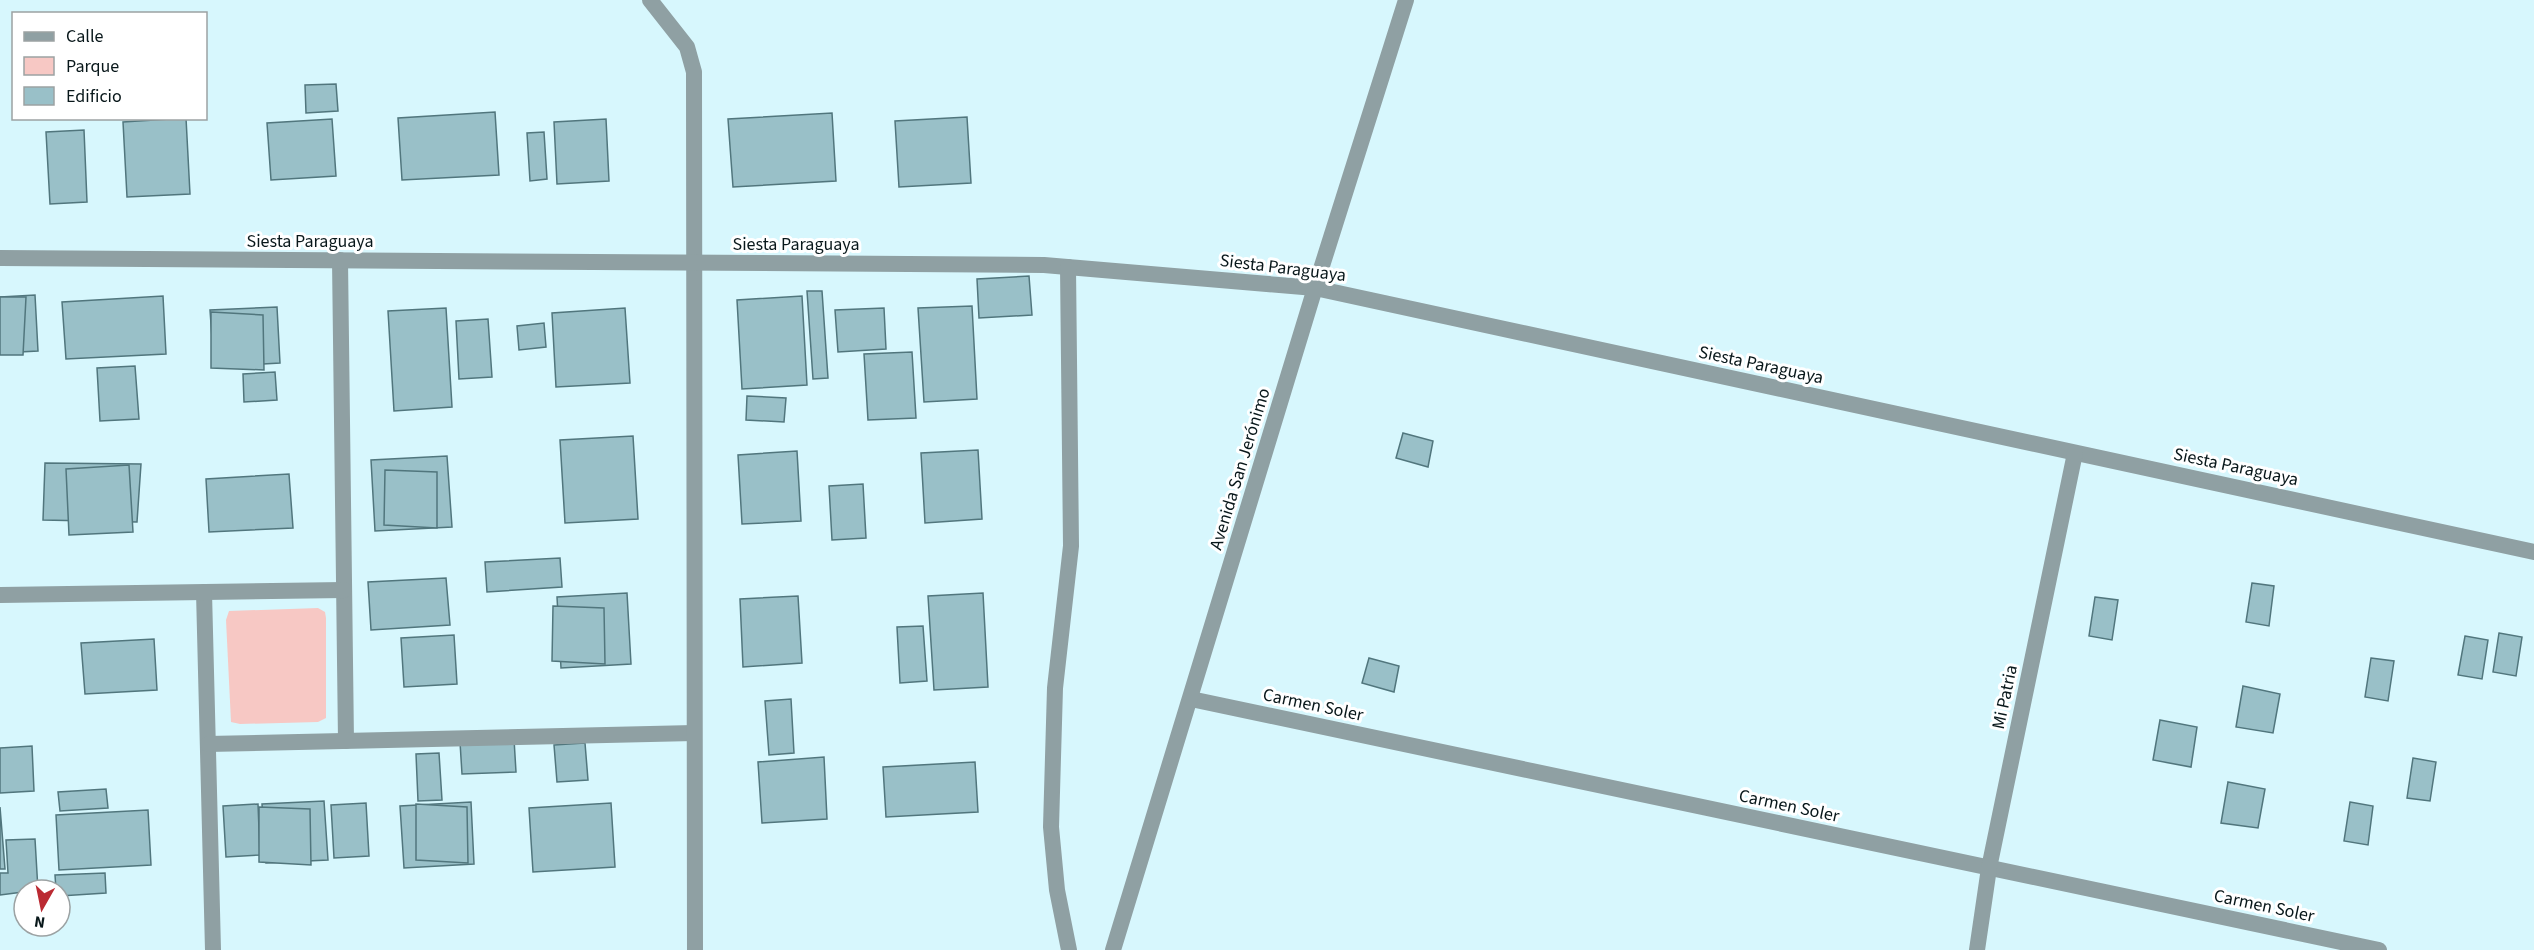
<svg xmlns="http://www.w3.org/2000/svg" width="2534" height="950" font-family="'Source Sans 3',sans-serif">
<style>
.green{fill:#f7c8c4}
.building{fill:#99c0c8;stroke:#51767d;stroke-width:1.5}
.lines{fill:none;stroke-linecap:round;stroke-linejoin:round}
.service{stroke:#8fa0a3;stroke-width:16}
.minor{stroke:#8fa0a3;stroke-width:16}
.tertiary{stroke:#8fa0a3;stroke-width:16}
.labels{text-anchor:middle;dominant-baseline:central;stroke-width:6;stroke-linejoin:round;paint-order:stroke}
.street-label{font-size:18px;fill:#08171a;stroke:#fff}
</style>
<rect width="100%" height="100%" fill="#d7f7fd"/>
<polygon class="green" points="318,608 325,612 326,618 326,718 318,722 240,724 231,722 226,620 229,611"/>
<g class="building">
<polygon points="336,84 338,111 306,113 305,85"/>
<polygon points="495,112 499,175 402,180 398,118"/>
<polygon points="832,113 836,181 733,187 728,119"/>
<polygon points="967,117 971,183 899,187 895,121"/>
<polygon points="186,118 190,194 127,197 123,122"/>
<polygon points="332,119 336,176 271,180 267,123"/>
<polygon points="606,119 609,181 557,184 554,122"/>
<polygon points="84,130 87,202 50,204 46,132"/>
<polygon points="544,132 547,179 530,181 527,133"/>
<polygon points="1029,276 1032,315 979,318 977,279"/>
<polygon points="807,291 822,291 828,378 813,379"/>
<polygon points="35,295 38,351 0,353 0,297"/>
<polygon points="163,296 166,354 66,359 62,302"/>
<polygon points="802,296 807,385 742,389 737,300"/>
<polygon points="0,297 26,297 23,355 0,355"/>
<polygon points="972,306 977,399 924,402 918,308"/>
<polygon points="277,307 280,363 214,367 210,310"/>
<polygon points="446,308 452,407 394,411 388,311"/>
<polygon points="625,308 630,383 556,387 552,313"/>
<polygon points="884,308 886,349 838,352 835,310"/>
<polygon points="211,312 263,315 264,370 211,368"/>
<polygon points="488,319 492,377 459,379 456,321"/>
<polygon points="544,323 546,347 519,350 517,326"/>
<polygon points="912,352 916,418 868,420 864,354"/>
<polygon points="135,366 139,419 100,421 97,368"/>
<polygon points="275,372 277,400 244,402 243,374"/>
<polygon points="747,396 786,398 784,422 746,420"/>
<polygon points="1403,433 1433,441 1428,467 1396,458"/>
<polygon points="633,436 638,519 565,523 560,440"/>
<polygon points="978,450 982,519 925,523 921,453"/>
<polygon points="797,451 801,521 742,524 738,455"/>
<polygon points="447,456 452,527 375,531 371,460"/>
<polygon points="45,463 141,464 137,522 43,520"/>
<polygon points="129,465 133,532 69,535 66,469"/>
<polygon points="385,470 437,472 437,528 384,525"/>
<polygon points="289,474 293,528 209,532 206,479"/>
<polygon points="863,484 866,538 832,540 829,486"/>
<polygon points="560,558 562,587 487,592 485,562"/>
<polygon points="446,578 450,625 371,630 368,582"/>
<polygon points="2252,583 2274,586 2269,626 2246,622"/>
<polygon points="627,593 631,664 561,668 557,597"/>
<polygon points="983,593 988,687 934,690 928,596"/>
<polygon points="798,596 802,663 743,667 740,599"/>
<polygon points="2095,597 2118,600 2112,640 2089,636"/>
<polygon points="553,606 604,608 605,664 552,661"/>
<polygon points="923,626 927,681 900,683 897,627"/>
<polygon points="2499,633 2522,637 2516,676 2493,672"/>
<polygon points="454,635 457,684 404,687 401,638"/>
<polygon points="2465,636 2488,640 2482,679 2458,675"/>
<polygon points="154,639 157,690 85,694 81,643"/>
<polygon points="1369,658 1399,666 1394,692 1362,683"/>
<polygon points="2371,658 2394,661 2388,701 2365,697"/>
<polygon points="2243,686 2280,694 2273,733 2236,727"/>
<polygon points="791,699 794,753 769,755 765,701"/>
<polygon points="2160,720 2197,727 2191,767 2153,760"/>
<polygon points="514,739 516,772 462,774 460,742"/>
<polygon points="585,743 588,780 557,782 554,745"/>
<polygon points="32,746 34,791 0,793 0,748"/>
<polygon points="439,753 442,800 418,801 416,754"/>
<polygon points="824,757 827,819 762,823 758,762"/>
<polygon points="2413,758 2436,762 2430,801 2407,798"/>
<polygon points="975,762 978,812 886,817 883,767"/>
<polygon points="2228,782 2265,789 2258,828 2221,823"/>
<polygon points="106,789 108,808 60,811 58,792"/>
<polygon points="324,801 328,860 266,863 262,804"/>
<polygon points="471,802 474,864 404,868 400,806"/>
<polygon points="2350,802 2373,806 2368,845 2344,841"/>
<polygon points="366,803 369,856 334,858 331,805"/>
<polygon points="611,803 615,867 533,872 529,808"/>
<polygon points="258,804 260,855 226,857 223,806"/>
<polygon points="416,804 467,807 468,863 416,860"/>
<polygon points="0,807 5,869 0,869"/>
<polygon points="259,807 310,809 311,865 259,862"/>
<polygon points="148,810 151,865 59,870 56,815"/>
<polygon points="35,839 38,890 0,895 0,873 8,873 6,840"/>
<polygon points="105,873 106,893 60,896 60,890 56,890 55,875"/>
</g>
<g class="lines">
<g class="service">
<polyline points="340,260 346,741"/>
<polyline points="204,592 213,950"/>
<polyline points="0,595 344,590"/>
<polyline points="208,744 694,733"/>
</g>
<g class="minor">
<polyline points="650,0 687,47 694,72 695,950"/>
<polyline points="0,258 1044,265 1315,288 2534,552"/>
<polyline points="1068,267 1071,546 1055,688 1051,827 1057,890 1069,950"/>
<polyline points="1191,699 2379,950"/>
<polyline points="1977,950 1989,868 2075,453"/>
</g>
<polyline class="tertiary" points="1113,950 1315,288 1406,0"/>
</g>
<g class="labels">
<g class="street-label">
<text x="310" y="241">Siesta Paraguaya</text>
<text x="796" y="244">Siesta Paraguaya</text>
<text transform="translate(1283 268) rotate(7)">Siesta Paraguaya</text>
<text transform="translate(1761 365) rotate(12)">Siesta Paraguaya</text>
<text transform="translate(2236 467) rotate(12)">Siesta Paraguaya</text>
<text transform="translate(1240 469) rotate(-73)">Avenida San Jerónimo</text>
<text transform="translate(2005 697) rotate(-78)">Mi Patria</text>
<text transform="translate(1313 705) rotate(12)">Carmen Soler</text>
<text transform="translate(1789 806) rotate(12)">Carmen Soler</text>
<text transform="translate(2264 906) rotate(12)">Carmen Soler</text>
</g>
</g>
<rect x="12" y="12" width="195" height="108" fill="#ffffff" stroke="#9ca2a3" stroke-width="1.5"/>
<rect x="24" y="32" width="30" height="9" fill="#8fa0a3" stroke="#9ca2a3" stroke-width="1.5"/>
<text x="66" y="42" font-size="18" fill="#08171a">Calle</text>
<rect x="24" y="57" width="30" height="18" fill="#f7c8c4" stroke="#9ca2a3" stroke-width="1.5"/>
<text x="66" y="72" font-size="18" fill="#08171a">Parque</text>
<rect x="24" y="87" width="30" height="18" fill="#99c0c8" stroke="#9ca2a3" stroke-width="1.5"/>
<text x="66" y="102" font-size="18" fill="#08171a">Edificio</text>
<g transform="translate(42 908) rotate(189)"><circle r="28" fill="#ffffff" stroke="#9ca2a3" stroke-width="1.5"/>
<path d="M0-4.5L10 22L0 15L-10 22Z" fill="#bb2a32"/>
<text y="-9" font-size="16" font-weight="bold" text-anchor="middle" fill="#08171a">N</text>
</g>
</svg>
